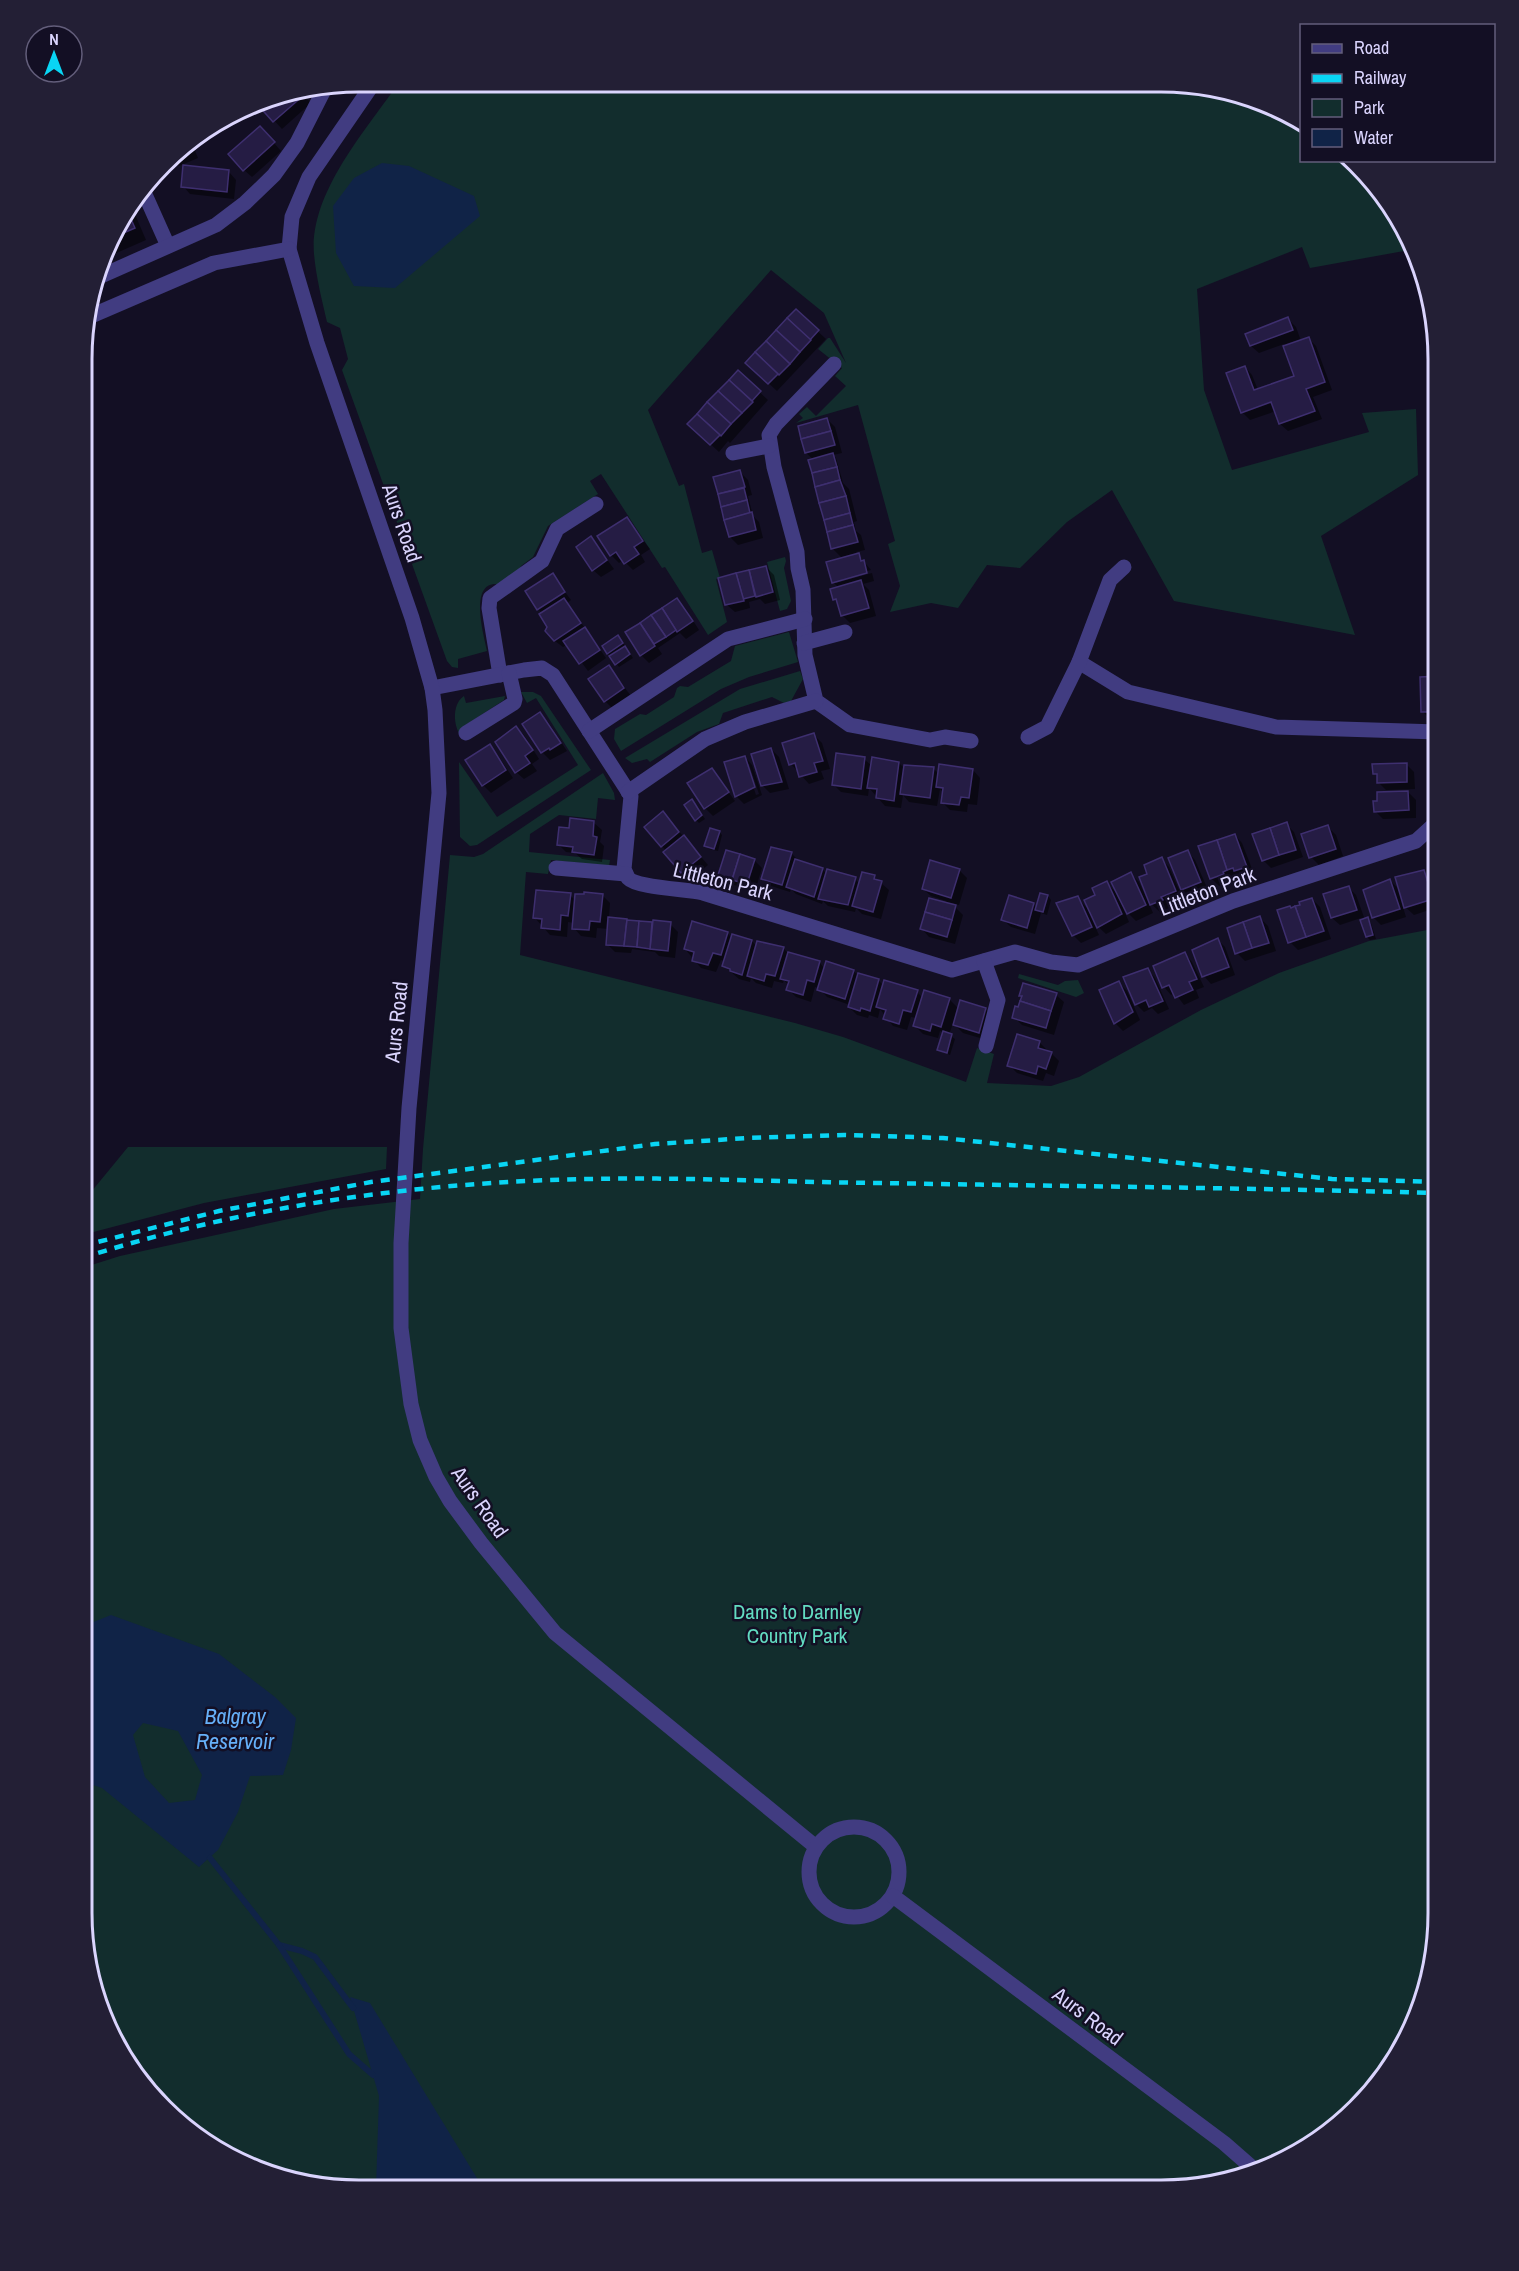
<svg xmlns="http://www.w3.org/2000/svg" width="1519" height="2271" font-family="'Archivo Narrow',sans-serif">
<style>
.green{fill:#122d2d}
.water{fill:#102347;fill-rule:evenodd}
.shadow{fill:#0007;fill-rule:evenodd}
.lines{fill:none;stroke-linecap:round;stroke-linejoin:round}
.stream{stroke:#102347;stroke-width:6}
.building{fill:#251c44;stroke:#3e2f6f;stroke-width:1.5}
.minor{stroke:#413c81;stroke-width:15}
.tertiary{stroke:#413c81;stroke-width:15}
.rail{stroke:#09d5f4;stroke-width:4.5;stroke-dasharray:9 8;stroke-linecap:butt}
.labels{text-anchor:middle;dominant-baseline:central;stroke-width:5;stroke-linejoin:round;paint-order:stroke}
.street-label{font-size:21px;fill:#dad4fd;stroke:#130f24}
.park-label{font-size:21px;fill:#62dbc1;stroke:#130f24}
.water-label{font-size:22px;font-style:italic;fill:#66b0f9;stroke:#130f24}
.rim{fill:none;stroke:#dad4fd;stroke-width:3}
</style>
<rect width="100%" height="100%" fill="#130f24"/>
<g class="green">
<path d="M 400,81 L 1197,83 L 1267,102 L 1301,122 L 1302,160 L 1352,161 L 1380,189 L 1415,249 L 1310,268 L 1302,247 L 1197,289 L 1204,390 L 1232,470 L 1369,432 L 1362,413 L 1416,409 L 1418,475 L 1321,536 L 1355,635 L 1174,601 L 1112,490 L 1067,522 L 1020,568 L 987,565 L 958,608 L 931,603 L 890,612 L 900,586 L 888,544 L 895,541 L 858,405 L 796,423 L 803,418 L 799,414 L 807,407 L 816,416 L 846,386 L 835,376 L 842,368 L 818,349 L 828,338 L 830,338 L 846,363 L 824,313 L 771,270 L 648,410 L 679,486 L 684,484 L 702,553 L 712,550 L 720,578 L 716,579 L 727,622 L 708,635 L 665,567 L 662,568 L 601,474 L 590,481 L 598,494 L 548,526 L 533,557 L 521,566 L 519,571 L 498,584 C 468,581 484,636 487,651 L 458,659 L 458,668 L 452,667 L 447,661 L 342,370 L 348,359 L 340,328 L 327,322 C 322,300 316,277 314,254 C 309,193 367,129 400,81 Z"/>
<polygon points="785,557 786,561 784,568 791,601 787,609 780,611 767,562"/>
<polygon points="789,632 798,662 749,677 721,689 621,751 614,739 615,729 640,714 646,715 674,697 677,688 680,686 688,687 731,661 735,646"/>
<polygon points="800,671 803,679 791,701 784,703 772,697 723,713 719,724 697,732 650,762 647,759 632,763 625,758 740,689"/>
<polygon points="521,692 533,692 541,696 591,770 477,845 470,846 460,837 459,762 497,817 578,765 536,698 527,703"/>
<path d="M 464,696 L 466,703 L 505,696 L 504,700 L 461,728 L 459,733 C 453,722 453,703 464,696 Z"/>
<polygon points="603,773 614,793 615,800 598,798 596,819 559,815 530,834 529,852 610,860 609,866 551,860 548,874 526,872 520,955 795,1023 843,1037 966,1082 977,1048 994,1054 987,1083 1051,1086 1079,1077 1201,1010 1279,973 1369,941 1438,928 1437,1931 1423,2002 1381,2081 1330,2132 1267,2169 1161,2190 323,2188 253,2169 190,2133 139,2082 102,2019 81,1912 82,1268 120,1256 334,1209 420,1199 423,1149 450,855 474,857 483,854"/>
<polygon points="1019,974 1058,985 1065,981 1078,980 1084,993 1076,997 1018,978"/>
<polygon points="128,1147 387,1147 386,1169 204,1203 82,1235 82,1203"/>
</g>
<g class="water">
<polygon points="382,163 409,166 474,196 480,216 395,288 354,286 336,253 333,206 354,178"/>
<path d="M 111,1615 L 219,1654 L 275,1697 L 296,1718 L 291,1750 L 283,1775 L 250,1776 L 238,1812 L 218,1850 L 199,1867 L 102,1788 L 81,1781 L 81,1627 ZM 143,1723 L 178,1731 L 202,1775 L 195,1800 L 169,1803 L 145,1777 L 133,1735 Z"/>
<polygon points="350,1997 370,2003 483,2188 376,2188 379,2096"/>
</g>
<g class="shadow">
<polygon points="300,91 311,103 282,129 260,105 272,95"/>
<polygon points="267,135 281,151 252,177 244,170"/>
<polygon points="191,141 198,158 179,166 170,157 176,150"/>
<polygon points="229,172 236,180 234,199 190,194 183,186"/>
<polygon points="129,207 134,212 146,240 105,258 118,220"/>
<polygon points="796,311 826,339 777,391 755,371"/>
<polygon points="1288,319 1296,327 1301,341 1308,338 1316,346 1332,390 1313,397 1322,419 1288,431 1280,424 1276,411 1250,420 1242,412 1245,367 1252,375 1258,390 1296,376 1284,344 1259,353 1251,346 1247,334"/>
<polygon points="738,372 768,400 730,443 728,441 719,452 689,424"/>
<polygon points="827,419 835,427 842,453 833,455 836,458 843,483 849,489 857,521 854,522 856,531 861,535 865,550 856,552 871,570 836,580 836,583 872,573 874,581 863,584 869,590 876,616 850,623 842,615 839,603 834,599 839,588 833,582 843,559 833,549 814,460 806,453 799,427"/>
<polygon points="740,472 748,480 752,495 748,496 753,516 759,522 763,538 738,545 730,537 715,478"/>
<polygon points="627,519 650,549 641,555 645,562 633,570 623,560 619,563 611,555"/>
<polygon points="591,538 614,569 601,577 593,570"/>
<polygon points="766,567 774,575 780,600 765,604 760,599 749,602 750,608 735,612 727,605 748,572 752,576"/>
<polygon points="552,575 571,600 567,603 606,658 588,671 568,644 563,647 551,638 543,614 538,609"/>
<polygon points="677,600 685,608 699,630 686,639 680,633 658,648 662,654 649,663 641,655 627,633"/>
<polygon points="621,640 633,658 619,667 608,653"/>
<polygon points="609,667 631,696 612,708 605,701"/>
<polygon points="1438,677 1438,719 1430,719 1422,711"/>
<polygon points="540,714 548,722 567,751 550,760 542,752"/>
<polygon points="516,728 524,735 539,759 532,764 537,771 524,779 516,772"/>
<polygon points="814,735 822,743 830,769 821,771 824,779 809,784 791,764"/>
<polygon points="489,746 497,754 513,778 491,793 483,785"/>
<polygon points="771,749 779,757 789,789 770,793 762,785"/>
<path d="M 745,757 L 752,765 L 762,795 L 744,804 L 736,796 ZM 746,764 L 749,764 L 759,794 L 756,795 Z"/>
<polygon points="864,759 872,766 899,763 905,769 934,769 939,774 973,770 980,778 977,805 968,804 967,812 950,810 942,802 944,793 940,789 937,806 909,802 903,795 901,808 885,806 869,788 868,796 841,792 833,784"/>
<polygon points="1406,764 1414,772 1415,789 1386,790 1378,782 1378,777 1374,773"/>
<polygon points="712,770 735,801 713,816 705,808"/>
<polygon points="1408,792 1416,800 1416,818 1383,819 1375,811"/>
<polygon points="695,805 705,819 699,823 696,820"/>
<polygon points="670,821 708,865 690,880 662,846"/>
<polygon points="594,823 602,830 600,842 604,846 602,862 582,859 575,853 566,852 558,844 570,830"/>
<polygon points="1286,824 1294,832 1303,857 1271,868 1263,860"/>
<polygon points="1328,827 1336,835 1343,856 1319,865 1311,857"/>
<polygon points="719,832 722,835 718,851 709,849 706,845"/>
<polygon points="1235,835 1242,843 1254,874 1243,878 1241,876 1219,886 1211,878"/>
<polygon points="1188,852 1195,860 1208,890 1190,897 1182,889"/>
<polygon points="791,853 799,861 822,869 827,874 855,879 860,884 874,877 889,890 881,919 862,914 856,908 855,912 828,906 823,901 822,904 796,894 791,889 790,892 771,886 763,878"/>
<polygon points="1161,859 1169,867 1183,899 1168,905 1169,908 1160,912 1148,901 1153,913 1136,921 1123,908 1129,922 1106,934 1093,922 1099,935 1081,943 1073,935 1077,898 1090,911 1106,883 1119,895 1131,874 1139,882 1146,897 1148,896 1149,874"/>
<polygon points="754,860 762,868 755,891 727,883 720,875"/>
<polygon points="959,870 967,878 959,905 951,903 963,915 955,944 929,937 922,929 946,901 931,896 923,889"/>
<polygon points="1423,871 1435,883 1438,907 1414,915 1402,904 1406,917 1381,925 1373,917 1390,880 1401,892"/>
<polygon points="1348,887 1356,895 1365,920 1367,919 1371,923 1376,939 1370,940 1367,937 1361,918 1340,925 1332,918 1325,895"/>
<polygon points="570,895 576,901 602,895 610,903 609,918 670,924 678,932 675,958 659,956 655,952 632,949 631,953 615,952 607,944 609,929 597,928 596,938 581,936 574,928 574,923 568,922 567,937 550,935 535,918"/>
<polygon points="1048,896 1051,900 1047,915 1041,913 1035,934 1011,927 1003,920 1033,904 1037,908"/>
<polygon points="1312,899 1320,907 1331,939 1298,950 1290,942 1302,906"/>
<polygon points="1260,918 1268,926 1276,951 1245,961 1237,953"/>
<polygon points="727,933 732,938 752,941 757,947 783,948 788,953 819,962 825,969 853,971 859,976 879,981 884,986 917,992 923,998 949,999 959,1009 961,1002 986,1010 993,1018 987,1040 963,1033 953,1023 949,1035 955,1039 950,1055 939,1050 944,1032 940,1031 938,1038 923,1034 915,1026 917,1018 911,1017 907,1030 893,1026 880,1009 878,1018 869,1015 868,1018 857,1015 849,1007 850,1005 827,997 819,988 815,987 811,1002 796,997 788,989 789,986 784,980 783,983 774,981 772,988 756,983 751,978 750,982 739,979 724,966 725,961 721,960 716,972 701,968 685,949"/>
<polygon points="1217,939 1225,947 1235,975 1211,984 1204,976"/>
<polygon points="1185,954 1192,962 1204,987 1196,990 1199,998 1184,1005 1175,993 1171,995 1164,987"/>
<polygon points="1148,970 1155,978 1169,1009 1158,1014 1152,1008 1144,1012 1136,1004"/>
<polygon points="1119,983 1127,991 1140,1020 1123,1031 1115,1023"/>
<polygon points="1021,995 1056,995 1064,1002 1054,1035 1022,1025 1014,1017 1019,1009 1023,997"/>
<polygon points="1039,1042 1047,1050 1046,1052 1051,1053 1059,1061 1054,1076 1046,1073 1043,1081 1017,1073 1009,1065"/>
</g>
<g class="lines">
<g class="stream">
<polyline points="210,1858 279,1945 302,1951 315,1957 353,2008"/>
<polyline points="279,1945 349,2054 373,2075"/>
</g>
</g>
<g class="building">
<polygon points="301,91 304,95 273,122 258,105 269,96"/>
<polygon points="260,126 275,142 243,171 228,154"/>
<polygon points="183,165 229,170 227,192 181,187"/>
<polygon points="127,210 135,228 112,238 118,220"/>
<polygon points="796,309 819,330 810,340 787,318"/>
<polygon points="1288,317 1293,330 1250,346 1245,334"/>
<polygon points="787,318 811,340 800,352 776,330"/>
<polygon points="776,330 800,352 790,364 766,341"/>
<polygon points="1309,337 1325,382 1306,389 1315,411 1279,424 1271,402 1241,413 1226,373 1245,366 1254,390 1294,376 1283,346"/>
<polygon points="766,341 790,364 779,375 755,352"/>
<polygon points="755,352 778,374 768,384 745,363"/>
<polygon points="738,370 761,391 752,401 729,380"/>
<polygon points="729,380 753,402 742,413 718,391"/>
<polygon points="718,391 742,413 731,424 707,402"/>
<polygon points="707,402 731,424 721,436 697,414"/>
<polygon points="697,414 720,435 710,445 687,424"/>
<polygon points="827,418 831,431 801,439 798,426"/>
<polygon points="831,431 835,445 805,453 801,439"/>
<polygon points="833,453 837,467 812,473 808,460"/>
<polygon points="837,467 840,480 815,487 812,473"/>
<polygon points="740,470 745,487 718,494 713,477"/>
<polygon points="840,480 846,496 819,503 815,487"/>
<polygon points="744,488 747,500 721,507 718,494"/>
<polygon points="846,496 850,513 824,520 819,503"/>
<polygon points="747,500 750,513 724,520 721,507"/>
<polygon points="752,512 756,530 729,537 724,520"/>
<polygon points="850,513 853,525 827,532 824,520"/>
<polygon points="627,517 643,541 634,547 639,554 624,564 616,552 610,556 597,536"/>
<polygon points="853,525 858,542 831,549 827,532"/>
<polygon points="591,536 607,560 592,571 576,547"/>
<polygon points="859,553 861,561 864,560 867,573 832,583 826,562"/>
<polygon points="766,566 773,592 756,597 749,570"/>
<polygon points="749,570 755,596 743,599 736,573"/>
<polygon points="553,573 565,592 537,610 525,591"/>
<polygon points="736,573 744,601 725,605 718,578"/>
<polygon points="861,580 869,608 841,616 836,599 833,600 830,589"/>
<polygon points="564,598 581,623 554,641 545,631 547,627 539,614"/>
<polygon points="677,598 693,621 677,632 662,608"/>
<polygon points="662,608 676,630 666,637 651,615"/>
<polygon points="651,615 666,637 654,644 640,623"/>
<polygon points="640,623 655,646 640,656 625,632"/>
<polygon points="585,627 600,650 579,664 563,641"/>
<polygon points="618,635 623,643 607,654 602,646"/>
<polygon points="625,646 630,654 615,665 609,656"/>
<polygon points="609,665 624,688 604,702 588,679"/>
<polygon points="1438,676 1438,712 1421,712 1420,677"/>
<polygon points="540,712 561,743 550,750 549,748 541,753 522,724"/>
<polygon points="516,726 533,750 525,756 530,763 515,773 495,742"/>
<polygon points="814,733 823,761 814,763 817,772 799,777 795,763 789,765 782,743"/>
<polygon points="490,744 506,770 482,786 465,760"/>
<polygon points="771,748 782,782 761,786 751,754"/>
<polygon points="836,753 865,757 861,789 832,785"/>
<polygon points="745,756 755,787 735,797 724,762"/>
<polygon points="872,757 899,762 894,801 876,798 877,789 867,788"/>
<polygon points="1407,763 1407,782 1377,783 1377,774 1373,774 1372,764"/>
<polygon points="939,764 973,769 969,798 961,797 959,805 941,803 943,788 936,787"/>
<polygon points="904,765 934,767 930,798 900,794"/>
<polygon points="712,768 729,792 704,809 687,783"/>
<polygon points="1408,791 1409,810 1374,812 1373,801 1377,801 1377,792"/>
<polygon points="692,799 702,815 695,821 684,805"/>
<polygon points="663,811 679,832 661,847 644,827"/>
<polygon points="570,818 594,821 593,836 597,837 594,855 572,852 573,847 557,845 559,827 569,828"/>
<polygon points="1287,822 1296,850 1279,855 1270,828"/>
<polygon points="1328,825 1336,849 1309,858 1301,834"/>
<polygon points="710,828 720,831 714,849 704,846"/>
<polygon points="1270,828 1279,855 1262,861 1252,834"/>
<polygon points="1235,834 1247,867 1234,871 1233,868 1227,870 1217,840"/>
<polygon points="684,835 701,857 681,873 663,852"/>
<polygon points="1217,840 1227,870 1223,872 1224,874 1210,879 1198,846"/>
<polygon points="771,847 792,852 782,885 761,879"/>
<polygon points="726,850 740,854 732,880 718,875"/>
<polygon points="1188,850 1201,882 1181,890 1168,858"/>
<polygon points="740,854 755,859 747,884 732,880"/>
<polygon points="1162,857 1176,891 1161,897 1163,900 1150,905 1139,877 1147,874 1144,865"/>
<polygon points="795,859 823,868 814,897 786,887"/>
<polygon points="930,860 960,869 951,898 922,889"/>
<polygon points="1438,867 1438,897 1429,870"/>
<polygon points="827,869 856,877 848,905 818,899"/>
<polygon points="1424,870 1433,899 1404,908 1395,877"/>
<polygon points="862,872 875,875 874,879 882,881 873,912 852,906"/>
<polygon points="1131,872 1146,905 1127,914 1111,882"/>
<polygon points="1390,879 1400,909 1372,918 1363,890"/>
<polygon points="1107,881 1122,914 1097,928 1084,900 1095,895 1092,888"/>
<polygon points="1349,886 1357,910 1331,918 1323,894"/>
<polygon points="536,890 571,893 568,916 561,915 560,930 541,928 542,919 533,918"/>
<polygon points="584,892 603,894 600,922 590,921 589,930 572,929 575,894 584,894"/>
<polygon points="1040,893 1048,895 1043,912 1035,910"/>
<polygon points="1009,895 1034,903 1027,928 1001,920"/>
<polygon points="1078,896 1092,927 1072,936 1056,903"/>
<polygon points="929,898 956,905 952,920 925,912"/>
<polygon points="1312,898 1324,931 1306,937 1295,906 1300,905 1299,902"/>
<polygon points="1290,906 1291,908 1295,906 1306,937 1288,943 1277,910"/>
<polygon points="925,912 952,920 947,937 920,929"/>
<polygon points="1260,916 1269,943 1252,948 1243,922"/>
<polygon points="608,917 627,919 624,946 606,945"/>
<polygon points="1368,917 1373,935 1366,937 1360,920"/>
<polygon points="627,920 639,921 637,947 624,946"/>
<polygon points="653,920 671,922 668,951 650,949"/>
<polygon points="639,921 652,922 650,949 637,947"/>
<polygon points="692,921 728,932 721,955 713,953 708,965 692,961 694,952 684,949"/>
<polygon points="1243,922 1252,948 1235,954 1227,928"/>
<polygon points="732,934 752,940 742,975 730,971 730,969 722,966"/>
<polygon points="1218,938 1229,967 1202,977 1192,950"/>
<polygon points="757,941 784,947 775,976 766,974 764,981 747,976"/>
<polygon points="788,952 820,961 814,982 807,980 803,995 786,990 789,981 780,979"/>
<polygon points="1185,952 1197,979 1189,982 1193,990 1175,998 1169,985 1162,988 1153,966"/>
<polygon points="826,961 854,970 845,999 817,990"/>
<polygon points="1148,968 1163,1001 1149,1007 1146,1000 1135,1005 1123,977"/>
<polygon points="858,973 879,979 870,1011 861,1008 860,1011 848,1007"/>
<polygon points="884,980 918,990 911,1012 903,1010 899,1024 883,1019 886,1010 876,1007"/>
<polygon points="1119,981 1133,1012 1114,1024 1099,990"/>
<polygon points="1023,983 1057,993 1051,1011 1020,1001 1022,996 1019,996"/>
<polygon points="924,990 950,998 941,1027 932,1024 930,1031 913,1026"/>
<polygon points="960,1000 986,1008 979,1033 953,1025"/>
<polygon points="1020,1001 1051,1011 1046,1028 1012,1018 1015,1006 1018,1007"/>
<polygon points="943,1031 952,1034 947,1053 937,1050"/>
<polygon points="1017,1034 1040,1041 1038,1048 1052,1052 1046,1069 1038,1066 1036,1074 1007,1066"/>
</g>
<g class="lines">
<g class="minor">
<polyline points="143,190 168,246"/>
<polyline points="99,277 216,225 245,203 274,175 297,143 326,86"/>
<polyline points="834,364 776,424 769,435 774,467 797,552 798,568 803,590 805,655 816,701 850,725 930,740 945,737 971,741"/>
<polyline points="733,453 769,446"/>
<polyline points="804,643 845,632"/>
<polyline points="1079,662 1128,692 1276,727 1438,732"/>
<polyline points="500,675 489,608 490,598 542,561 557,529 596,504"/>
<path d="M 432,688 L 524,670 L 542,668 L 553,675 L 631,796 L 624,869 C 625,871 627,876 628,878 C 637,888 687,889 703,893 L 952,970 L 1015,952 L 1051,962 L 1078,965 L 1233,901 L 1416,841 L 1438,821"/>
<polyline points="589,731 728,639 805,619"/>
<polyline points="466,733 514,703 515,699 509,673"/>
<polyline points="1028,737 1047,727 1079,662 1110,580 1124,567"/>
<polyline points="628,792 705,739 745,722 816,701"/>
<polyline points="556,868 626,874"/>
<polyline points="984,961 998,1000 986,1046"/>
</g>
<g class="tertiary">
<polyline points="375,81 309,177 292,217 289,249 317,343 412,618 432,688 435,710 439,793 409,1108 401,1243 401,1328 411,1404 420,1440 436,1477 450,1501 481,1543 555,1633 816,1847"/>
<polyline points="84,319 214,263 289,249"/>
<circle cx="854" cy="1872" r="45"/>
<polyline points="893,1896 1224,2143 1256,2171"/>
</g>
<g class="rail">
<polyline points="82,1246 219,1211 371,1182 655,1144 748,1138 844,1135 943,1138 1332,1179 1438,1182"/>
<path d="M 82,1258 C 244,1206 419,1182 588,1179 C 684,1177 780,1182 876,1183 C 1063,1186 1250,1188 1438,1193"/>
</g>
</g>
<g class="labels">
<g class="street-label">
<text transform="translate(402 523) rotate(71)">Aurs Road</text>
<text transform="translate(723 881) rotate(14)">Littleton Park</text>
<text transform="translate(1207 891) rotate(-21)">Littleton Park</text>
<text transform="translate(396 1022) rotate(-84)">Aurs Road</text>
<text transform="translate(480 1502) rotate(55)">Aurs Road</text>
<text transform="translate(1088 2016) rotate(37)">Aurs Road</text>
</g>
<g class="park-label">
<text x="797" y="1611">Dams to Darnley<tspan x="797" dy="24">Country Park</tspan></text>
</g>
<g class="water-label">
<text x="235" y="1716">Balgray<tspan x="235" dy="25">Reservoir</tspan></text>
</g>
</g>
<path d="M0 0H1519V2271H0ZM359 92H1161A267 267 0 0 1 1428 359V1913A267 267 0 0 1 1161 2180H359A267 267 0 0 1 92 1913V359A267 267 0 0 1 359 92Z" fill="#231f35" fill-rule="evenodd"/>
<path class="rim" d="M359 92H1161A267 267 0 0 1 1428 359V1913A267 267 0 0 1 1161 2180H359A267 267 0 0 1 92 1913V359A267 267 0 0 1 359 92Z"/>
<rect x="1300" y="24" width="195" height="138" fill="#130f24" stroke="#635e7b" stroke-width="1.5"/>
<rect x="1312" y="44" width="30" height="9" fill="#413c81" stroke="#635e7b" stroke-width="1.5"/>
<text x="1354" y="54" font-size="18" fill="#dad4fd">Road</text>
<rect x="1312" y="74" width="30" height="9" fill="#09d5f4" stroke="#635e7b" stroke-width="1.5"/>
<text x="1354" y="84" font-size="18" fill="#dad4fd">Railway</text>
<rect x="1312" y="99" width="30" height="18" fill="#122d2d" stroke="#635e7b" stroke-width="1.5"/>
<text x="1354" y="114" font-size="18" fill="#dad4fd">Park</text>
<rect x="1312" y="129" width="30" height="18" fill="#102347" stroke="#635e7b" stroke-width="1.5"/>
<text x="1354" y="144" font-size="18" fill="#dad4fd">Water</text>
<g transform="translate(54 54)"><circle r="28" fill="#130f24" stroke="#635e7b" stroke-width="1.5"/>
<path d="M0-4.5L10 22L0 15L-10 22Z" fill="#09d5f4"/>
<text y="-9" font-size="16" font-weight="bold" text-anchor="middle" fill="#dad4fd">N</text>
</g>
</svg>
